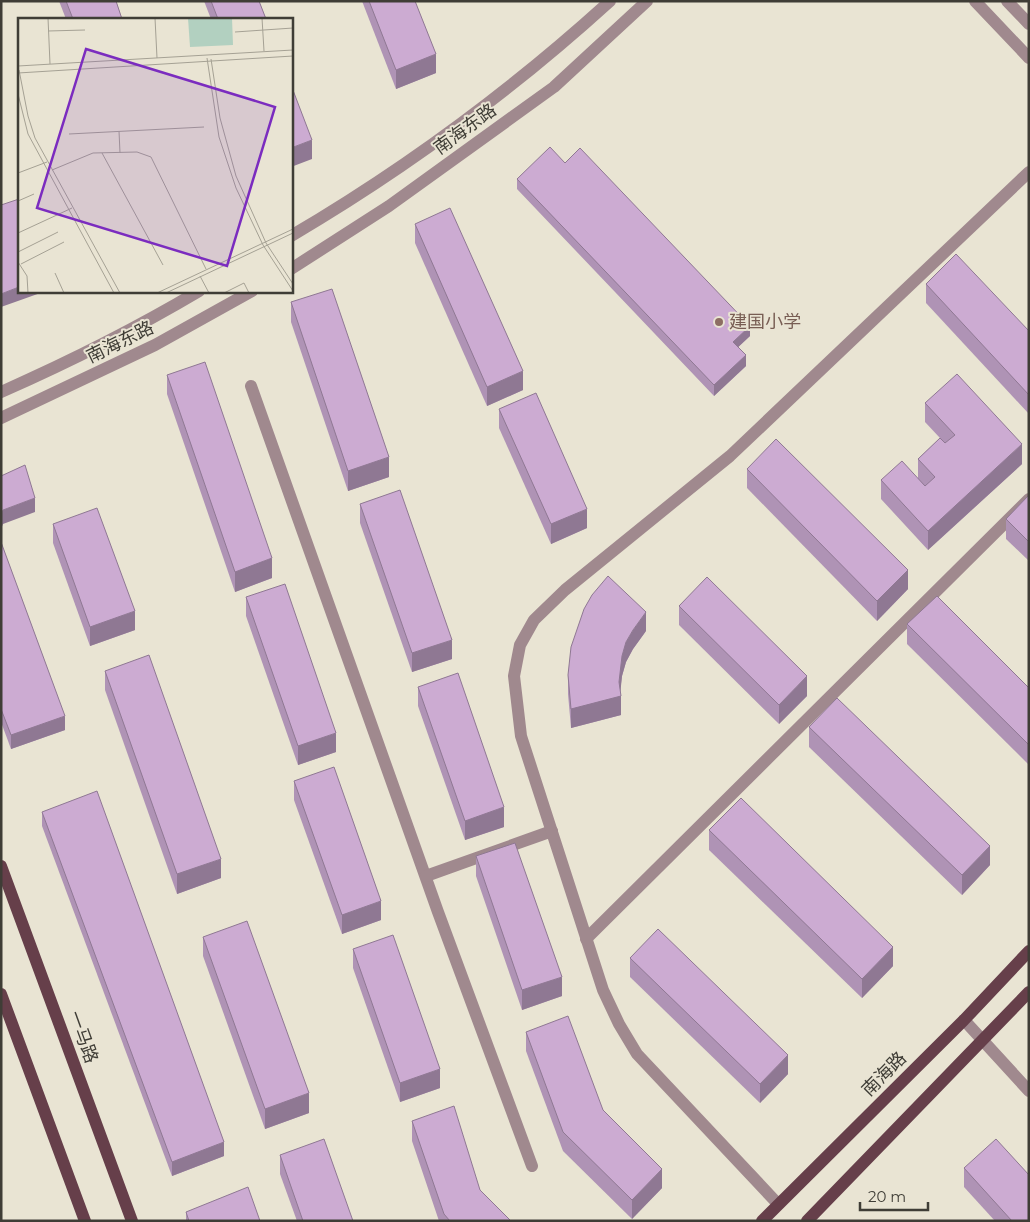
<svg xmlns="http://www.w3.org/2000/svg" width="1030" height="1222" font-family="Montserrat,'Noto Sans SC',sans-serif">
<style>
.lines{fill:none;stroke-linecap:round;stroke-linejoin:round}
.minor{stroke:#a0898e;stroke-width:12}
.major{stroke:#663f4a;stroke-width:12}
.wall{fill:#af93b5}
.shaded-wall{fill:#8f7893}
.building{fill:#ccabd2;stroke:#8f7893}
.education-dot{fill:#8d6e63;stroke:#e9e4d3;stroke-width:2}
.labels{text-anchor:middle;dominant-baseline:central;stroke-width:4;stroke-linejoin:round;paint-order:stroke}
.street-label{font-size:18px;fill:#3f3d36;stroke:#e9e4d3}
.education-label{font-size:18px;fill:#785e54;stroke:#e9e4d3;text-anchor:start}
.inset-road{fill:none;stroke:#a5a194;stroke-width:1}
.view{fill:#7b2cbf;fill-opacity:0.15;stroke:#7b2cbf;stroke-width:2.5}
.inset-edge{fill:none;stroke:#3f3d36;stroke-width:2.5}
</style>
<rect width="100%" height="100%" fill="#e9e4d3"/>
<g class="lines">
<g class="minor">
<polyline points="975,1 1029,58"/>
<polyline points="1007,1 1029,24"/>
<path d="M 291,236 C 405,169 512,90 610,1"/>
<polyline points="291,269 389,206 554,87 647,1"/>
<polyline points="251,386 438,912 532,1166"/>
<path d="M 1,392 C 69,362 135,329 199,291"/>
<polyline points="1,418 155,345 252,291"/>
<polyline points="426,876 552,831"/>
<polyline points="586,939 1029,499"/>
<polyline points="964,1020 1029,1091"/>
<polyline points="778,1204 637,1054 619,1024 603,990 521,736 514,676 520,645 534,620 565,590 730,456 1029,172"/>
</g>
<g class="major">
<polyline points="1,866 132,1221"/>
<polyline points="1,994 85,1221"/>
<polyline points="762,1221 964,1020 1029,951"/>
<polyline points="807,1221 1029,992"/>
</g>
</g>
<g class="wall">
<polygon points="59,1 116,1 122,19 66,19"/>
<polygon points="204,1 259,1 266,19 211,19"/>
<polygon points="362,1 415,1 436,73 396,89"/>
<polygon points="565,163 750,336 738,347 746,366 714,396 517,189 517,179"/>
<rect x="1028" y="188" width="1" height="20"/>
<polygon points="415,224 523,390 487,406 415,243"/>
<polygon points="926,284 1029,331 1029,414 926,303"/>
<polygon points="291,302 389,477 348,491 291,322"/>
<polygon points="167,375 272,578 235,592 167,394"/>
<polygon points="925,403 1022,464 928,550 881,499 881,480 918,478 918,459 940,438 925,422"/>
<polygon points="499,409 587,528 551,544 499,428"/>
<polygon points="747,469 908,589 877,621 747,488"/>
<polygon points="1029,495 1029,561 1006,539 1006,519"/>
<polygon points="360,504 452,659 412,672 360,523"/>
<polygon points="53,524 135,630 90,646 53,543"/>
<polygon points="1,542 65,730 11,749 1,722"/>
<polygon points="246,597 336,752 298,765 246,616"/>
<polygon points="679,606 807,696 779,724 679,625"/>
<polygon points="907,624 1029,688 1029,765 907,644"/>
<polygon points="646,631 633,649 626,662 622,676 620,691 621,715 571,728 568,694 568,675"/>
<polygon points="105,671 221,878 177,894 105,690"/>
<polygon points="418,687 504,827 465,840 418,706"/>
<polygon points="809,727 990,865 962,895 809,747"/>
<polygon points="294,781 381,920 342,934 294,800"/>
<polygon points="42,812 224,1156 172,1176 42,826"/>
<polygon points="709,830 893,966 862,998 709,850"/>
<polygon points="476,856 562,996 522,1010 476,876"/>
<polygon points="203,937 309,1113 265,1129 203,956"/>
<polygon points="353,949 440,1088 400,1102 353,968"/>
<polygon points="630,958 788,1074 760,1103 630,977"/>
<polygon points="526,1032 603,1110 662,1188 632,1219 563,1151 526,1051"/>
<polygon points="412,1121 480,1190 511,1221 439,1221 412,1141"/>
<polygon points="280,1155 353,1221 297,1221 280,1174"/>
<polygon points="964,1168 1029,1221 995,1221 964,1187"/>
<polygon points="186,1212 260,1221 186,1221"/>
</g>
<g class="shaded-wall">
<polygon points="436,54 436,73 396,89 396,70"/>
<polygon points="312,140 312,159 291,167 291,148"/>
<polygon points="19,287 19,291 46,291 1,307 1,294"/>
<polygon points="750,326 750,336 733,352 733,342"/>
<polygon points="746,355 746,366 714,396 714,385"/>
<polygon points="523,371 523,390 487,406 487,387"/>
<polygon points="1022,444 1022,464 928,550 928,531"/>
<polygon points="389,457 389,477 348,491 348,471"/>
<polygon points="35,498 35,512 3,524 1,529 1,515 3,510"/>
<polygon points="587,509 587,528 551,544 551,524"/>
<polygon points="272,558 272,578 235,592 235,572"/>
<polygon points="908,570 908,589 877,621 877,601"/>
<polygon points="135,611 135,630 90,646 90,627"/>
<polygon points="646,612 646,631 633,649 626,662 622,676 620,696 621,696 621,715 571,728 571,709 619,682 622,656 626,642 633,630"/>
<polygon points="452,640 452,659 412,672 412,653"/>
<polygon points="807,676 807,696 779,724 779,705"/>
<polygon points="65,716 65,730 11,749 11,735"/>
<polygon points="336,733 336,752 298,765 298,746"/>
<polygon points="504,807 504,827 465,840 465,821"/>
<polygon points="990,846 990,865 962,895 962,875"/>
<polygon points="221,859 221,878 177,894 177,874"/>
<polygon points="381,901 381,920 342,934 342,915"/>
<polygon points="893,947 893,966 862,998 862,979"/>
<polygon points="562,977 562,996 522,1010 522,990"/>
<polygon points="788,1055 788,1074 760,1103 760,1084"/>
<polygon points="440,1069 440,1088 400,1102 400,1083"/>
<polygon points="309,1093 309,1113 265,1129 265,1109"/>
<polygon points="224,1142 224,1156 172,1176 172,1162"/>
<polygon points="662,1169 662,1188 632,1219 632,1200"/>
</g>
<g class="building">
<polygon points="66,1 116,1 122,19 73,19"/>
<polygon points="211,1 259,1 266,19 218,19"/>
<polygon points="369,1 415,1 436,54 396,70"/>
<polygon points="291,85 312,140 291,148"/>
<polygon points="550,147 565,163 580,148 750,326 733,342 746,355 714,385 517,179"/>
<polygon points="19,199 19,287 1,294 1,205"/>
<polygon points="450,208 523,371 487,387 415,224"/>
<polygon points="956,254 1029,331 1029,395 926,284"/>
<polygon points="332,289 389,457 348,471 291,302"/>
<polygon points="205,362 272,558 235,572 167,375"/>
<polygon points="957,374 1022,444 928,531 881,480 902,461 925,486 935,477 918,459 940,438 945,443 955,435 925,403"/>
<polygon points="536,393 587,509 551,524 499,409"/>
<polygon points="776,439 908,570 877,601 747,469"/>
<polygon points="25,465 35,498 3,510 1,515 1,476"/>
<polygon points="400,490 452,640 412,653 360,504"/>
<polygon points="1029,495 1029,542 1006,519"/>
<polygon points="97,508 135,611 90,627 53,524"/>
<polygon points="1,542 65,716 11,735 1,709"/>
<polygon points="608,576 646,612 633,630 626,642 622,656 619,682 621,696 571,709 568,675 571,647 584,609 592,595"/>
<polygon points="707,577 807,676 779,705 679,606"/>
<polygon points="285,584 336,733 298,746 246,597"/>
<polygon points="937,596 1029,688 1029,745 907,624"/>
<polygon points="149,655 221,859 177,874 105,671"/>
<polygon points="458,673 504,807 465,821 418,687"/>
<polygon points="837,698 990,846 962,875 809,727"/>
<polygon points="334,767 381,901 342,915 294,781"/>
<polygon points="97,791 224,1142 172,1162 42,812"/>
<polygon points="741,798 893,947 862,979 709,830"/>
<polygon points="515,843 562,977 522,990 476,856"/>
<polygon points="247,921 309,1093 265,1109 203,937"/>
<polygon points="658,929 788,1055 760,1084 630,958"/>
<polygon points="393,935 440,1069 400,1083 353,949"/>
<polygon points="568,1016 603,1110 662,1169 632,1200 563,1132 526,1032"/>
<polygon points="454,1106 480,1190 511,1221 450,1221 444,1214 412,1121"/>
<polygon points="324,1139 353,1221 303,1221 280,1155"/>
<polygon points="996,1139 1029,1175 1029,1221 1012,1221 964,1168"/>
<polygon points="248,1187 260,1221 189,1221 186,1212"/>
</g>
<circle class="education-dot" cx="719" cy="322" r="5"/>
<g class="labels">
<g class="street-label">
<text transform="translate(465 129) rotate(-36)">南海东路</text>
<text transform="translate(120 342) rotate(-26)">南海东路</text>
<text transform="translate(83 1037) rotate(70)">一马路</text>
<text transform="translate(884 1074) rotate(-45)">南海路</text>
</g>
<g class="education-label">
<text x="729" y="322">建国小学</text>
</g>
</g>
<g transform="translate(18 18)">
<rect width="275" height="275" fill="#e9e4d3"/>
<path d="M 170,0 L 214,0 L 215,27 L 172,29 Z" fill="#b2d0c0"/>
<path class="inset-road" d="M 30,0 L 32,46M 137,0 L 139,40M 244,0 L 246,33M 30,13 L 67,12M 217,14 L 275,10M 189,40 L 201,119 L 218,170 L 245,227 L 275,273M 193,41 L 202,100 L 218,158 L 248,225 L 275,266M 0,48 L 275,32M 1,52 L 10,98 L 17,120 L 102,275M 0,55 L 275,38M 0,76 L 10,116 L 96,275M 101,113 L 102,135M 51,116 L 186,109M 84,135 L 145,247M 34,152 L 75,135 L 119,134 L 133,139 L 188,251M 0,155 L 29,144M 0,183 L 16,176M 0,215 L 54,190M 0,234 L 40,214M 0,244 L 9,258 L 10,275M 3,246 L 46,224M 37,255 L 46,275M 182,258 L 191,275M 139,275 L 275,211M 148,275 L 275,215M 206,275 L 226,265 L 231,275"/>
<path class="view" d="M 68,31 L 257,89 L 209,248 L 19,190 Z"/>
<rect width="275" height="275" class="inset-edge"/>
</g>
<rect width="1030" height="1222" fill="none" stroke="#3f3d36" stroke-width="5"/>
<path d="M860 1202v8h68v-8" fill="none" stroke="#3f3d36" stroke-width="2.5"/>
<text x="868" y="1202" font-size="15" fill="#3f3d36" stroke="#e9e4d3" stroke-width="4" paint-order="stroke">20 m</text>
</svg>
